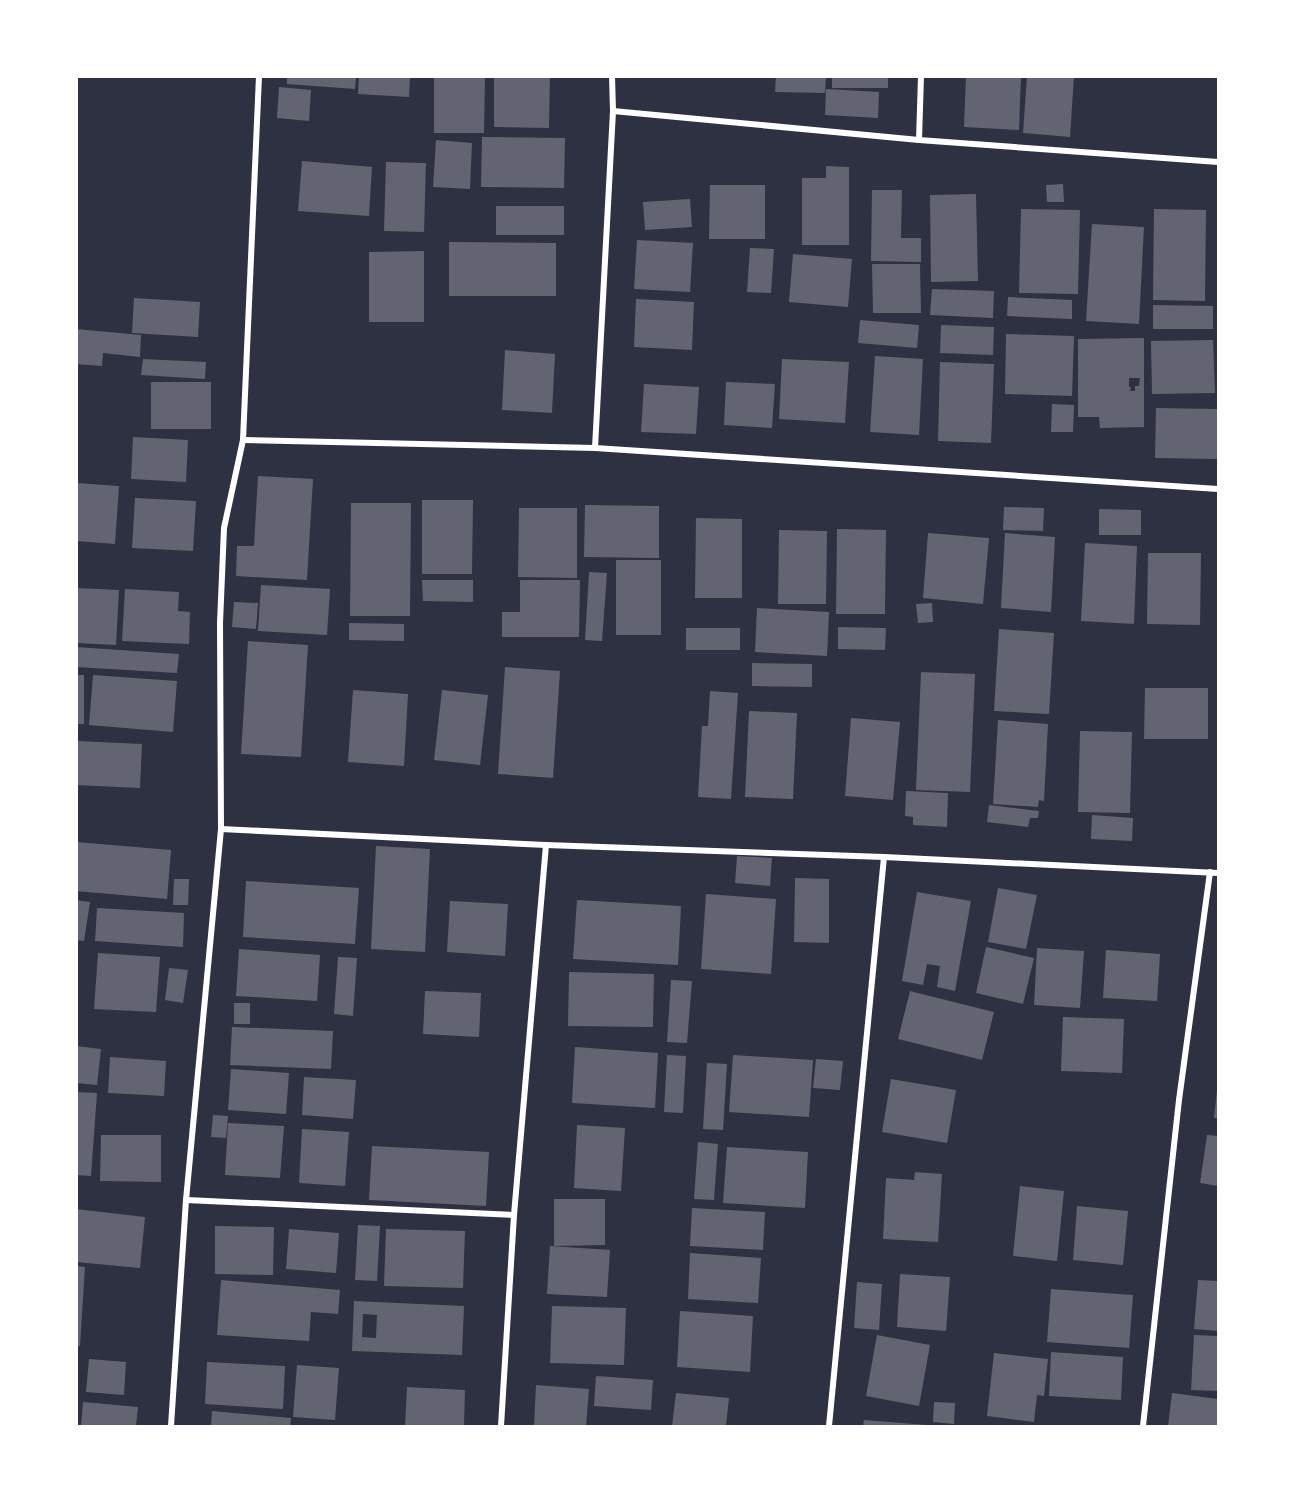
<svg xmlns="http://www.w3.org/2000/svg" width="1295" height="1503" font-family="'Archivo Narrow',sans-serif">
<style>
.building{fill:#626471;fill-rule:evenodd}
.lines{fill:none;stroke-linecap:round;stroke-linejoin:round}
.minor{stroke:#fff;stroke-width:6}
</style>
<rect width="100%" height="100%" fill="#2d3142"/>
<g class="building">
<polygon points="287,76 356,76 355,89 287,84"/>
<polygon points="359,76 410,76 409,97 358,94"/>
<polygon points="434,76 485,76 484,133 434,133"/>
<polygon points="494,76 550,76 549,128 494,127"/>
<polygon points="776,76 826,76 825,93 775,92"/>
<rect x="832" y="76" width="56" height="12"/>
<polygon points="966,76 1021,76 1019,130 964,127"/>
<polygon points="1027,76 1074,76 1070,137 1023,133"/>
<polygon points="279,87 311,90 309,121 277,118"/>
<polygon points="826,89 879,92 878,118 825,115"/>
<polygon points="482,137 565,138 564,188 481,187"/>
<polygon points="436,140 472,143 470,189 433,187"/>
<polygon points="302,161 372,167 369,216 298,211"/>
<polygon points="386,162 426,163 424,232 384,231"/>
<polygon points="826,166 849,167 849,245 802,245 802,178 826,178"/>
<polygon points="1063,184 1064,202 1047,202 1046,185"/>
<polygon points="710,185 765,185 765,239 709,239"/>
<polygon points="872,190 902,190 901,238 921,238 921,262 871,261"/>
<polygon points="976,194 978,281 931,282 930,195"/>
<polygon points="690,199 692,227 645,230 643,202"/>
<rect x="496" y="206" width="68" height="29"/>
<polygon points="1021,209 1080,210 1078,294 1019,293"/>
<polygon points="1154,209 1206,210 1205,301 1153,300"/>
<polygon points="1092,224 1144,227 1139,324 1086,321"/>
<polygon points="637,240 693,243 690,292 634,289"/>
<polygon points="449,242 556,243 556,296 449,296"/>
<polygon points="750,248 774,249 771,293 747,292"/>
<polygon points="424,251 424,322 369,322 369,252"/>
<polygon points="793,254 852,259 848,307 789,302"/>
<polygon points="872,264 920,264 921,313 873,313"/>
<polygon points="932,289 994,291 993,318 930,315"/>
<polygon points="1008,297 1072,300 1072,319 1007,316"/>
<polygon points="134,298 200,302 198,337 132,333"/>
<polygon points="636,299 694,302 692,350 634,347"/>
<polygon points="1153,305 1213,306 1213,329 1153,329"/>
<polygon points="860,320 919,325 917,348 858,343"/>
<polygon points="941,325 994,327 993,355 940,353"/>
<polygon points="76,329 141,335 140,357 103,353 102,366 76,364"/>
<polygon points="1006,334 1074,336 1072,396 1005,394"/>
<path d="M 1144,338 L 1144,427 L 1100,428 L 1099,417 L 1078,417 L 1078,339 ZM 1129,378 L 1140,378 L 1139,386 L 1135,386 L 1135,391 L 1130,391 L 1131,387 L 1129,387 Z"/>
<polygon points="1213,340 1215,393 1152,394 1151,341"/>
<polygon points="505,350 555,354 552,413 502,410"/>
<polygon points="875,356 923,359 919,435 870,432"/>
<polygon points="143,359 206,362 205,379 141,375"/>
<polygon points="782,359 849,362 845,423 779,419"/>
<polygon points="940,362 994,364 991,443 938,441"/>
<rect x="151" y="382" width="60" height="47"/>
<polygon points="726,382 775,384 772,428 724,425"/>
<polygon points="644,384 699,387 696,434 641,432"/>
<polygon points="1052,404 1074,405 1073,432 1051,432"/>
<polygon points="1156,408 1218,409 1217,459 1155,458"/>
<polygon points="133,437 188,440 186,482 131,479"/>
<polygon points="258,476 313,479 307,580 236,576 237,546 254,546"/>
<polygon points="76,483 119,486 115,544 76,541"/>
<polygon points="135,498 196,501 193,551 132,548"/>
<polygon points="422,500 473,500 472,574 422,574"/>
<polygon points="351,503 411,503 410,616 350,616"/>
<polygon points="585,505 659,506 659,558 584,557"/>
<polygon points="1004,507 1044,508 1043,531 1003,530"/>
<polygon points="519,508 577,508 577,578 518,577"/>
<polygon points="1099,509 1141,510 1141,535 1099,535"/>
<polygon points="696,518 742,519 742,598 695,598"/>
<polygon points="837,529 886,530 885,614 836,614"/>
<polygon points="779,530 827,531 826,604 778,604"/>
<polygon points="928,533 989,538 983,604 923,598"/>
<polygon points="1005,533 1055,537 1051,612 1001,608"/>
<polygon points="1085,543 1137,546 1134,624 1081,621"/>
<polygon points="1148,553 1201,553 1200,625 1147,624"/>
<rect x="616" y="560" width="45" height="75"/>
<polygon points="589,572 607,573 602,641 585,640"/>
<polygon points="422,580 473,580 473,602 423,601"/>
<polygon points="520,580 580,580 579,637 502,637 502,612 520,612"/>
<polygon points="261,585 330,589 327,635 258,631"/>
<polygon points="76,588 119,590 116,645 76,643"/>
<polygon points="125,589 179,592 178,611 190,612 189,644 122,641"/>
<polygon points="234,602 258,603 256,629 232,627"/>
<polygon points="932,603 933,622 918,623 916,604"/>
<polygon points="757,608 829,612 827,656 755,652"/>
<polygon points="349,623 404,624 404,641 349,640"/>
<polygon points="838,627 886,628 885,650 838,649"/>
<rect x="686" y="628" width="54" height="22"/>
<polygon points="999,629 1054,633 1049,714 994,711"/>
<polygon points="248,641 308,645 301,757 241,754"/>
<polygon points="76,647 179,654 177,673 76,667"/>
<polygon points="752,663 812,664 812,687 752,686"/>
<polygon points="505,667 560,671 553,778 498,774"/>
<polygon points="921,672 975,674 970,792 916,790"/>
<rect x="76" y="675" width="8" height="49"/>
<polygon points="93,675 177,681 173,732 89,725"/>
<polygon points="1145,688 1208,688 1208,739 1144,739"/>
<polygon points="353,690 408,694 404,766 348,762"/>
<polygon points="442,690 488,695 480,765 434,760"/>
<polygon points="710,691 738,693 731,799 698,797 702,726 708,726"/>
<polygon points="749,711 797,713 793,799 745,797"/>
<polygon points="851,718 900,722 893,800 845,796"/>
<polygon points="998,720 1048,724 1044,801 1039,800 1038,807 993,804"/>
<polygon points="1080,731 1132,732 1130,813 1078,812"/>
<polygon points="78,741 142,744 140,788 76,785"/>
<polygon points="906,791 948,793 947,827 913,825 913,817 905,816"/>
<polygon points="989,805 1039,811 1038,818 1030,818 1028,827 987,822"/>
<polygon points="1092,815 1133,818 1132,841 1091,839"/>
<polygon points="76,842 171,850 167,899 76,891"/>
<polygon points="376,846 430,849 425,952 371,949"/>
<polygon points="737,856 772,858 770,886 735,883"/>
<polygon points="795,878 829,879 829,943 794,942"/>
<polygon points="174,879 189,879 188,905 173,905"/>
<polygon points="246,881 359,888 355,944 243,937"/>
<polygon points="998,888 1037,895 1026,949 988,942"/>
<polygon points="917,892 971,901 955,991 937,987 940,966 927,964 923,985 902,981"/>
<polygon points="706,894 776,899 771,974 701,969"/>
<polygon points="76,900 90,902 84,941 76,940"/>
<polygon points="577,900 681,906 678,965 573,959"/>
<polygon points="450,901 508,904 505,956 447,952"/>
<polygon points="97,908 184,913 183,947 95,941"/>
<polygon points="986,947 1034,958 1023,1004 976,993"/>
<polygon points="1037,948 1084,951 1080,1008 1034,1005"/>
<polygon points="239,949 320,955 317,1001 236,996"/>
<polygon points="1106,950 1160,954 1157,1001 1103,998"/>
<polygon points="98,953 160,957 156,1012 94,1009"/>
<polygon points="338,957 357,958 353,1016 334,1014"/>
<polygon points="169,968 188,970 183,1003 165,1000"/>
<polygon points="569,972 654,974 653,1027 568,1026"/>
<polygon points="671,980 692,981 687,1043 667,1042"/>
<polygon points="425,991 481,993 479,1037 423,1034"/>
<polygon points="910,991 994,1012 982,1060 898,1039"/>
<rect x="234" y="1003" width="16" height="21"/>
<polygon points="1063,1017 1124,1019 1122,1073 1061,1071"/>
<polygon points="232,1027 333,1031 331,1069 230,1065"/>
<polygon points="76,1046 101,1049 97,1085 76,1083"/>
<polygon points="575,1047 658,1053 655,1108 572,1103"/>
<polygon points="667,1055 686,1056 683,1113 664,1112"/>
<polygon points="733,1055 813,1060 809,1117 729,1112"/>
<polygon points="110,1057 166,1061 164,1096 108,1093"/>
<polygon points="816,1059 843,1061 840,1090 813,1088"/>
<polygon points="707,1063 727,1064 723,1130 703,1129"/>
<polygon points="231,1069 289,1073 286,1114 228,1110"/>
<polygon points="304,1077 356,1080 353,1119 302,1115"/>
<polygon points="891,1079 956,1090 947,1143 882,1132"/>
<polygon points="1217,1090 1218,1090 1218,1118 1214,1118"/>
<polygon points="76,1092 97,1093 91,1176 76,1175"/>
<polygon points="213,1115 228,1116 226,1138 211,1137"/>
<polygon points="228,1123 284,1126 280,1178 225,1175"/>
<polygon points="577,1125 625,1128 621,1191 574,1188"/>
<polygon points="302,1129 349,1132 345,1186 299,1183"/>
<polygon points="101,1135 161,1135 161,1182 100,1181"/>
<polygon points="1207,1135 1218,1136 1218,1186 1200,1183"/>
<polygon points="698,1142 718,1144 714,1200 694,1199"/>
<polygon points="372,1146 489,1152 486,1206 369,1200"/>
<polygon points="727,1147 808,1152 805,1208 723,1203"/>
<polygon points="915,1172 942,1174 938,1242 883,1239 886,1178 914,1180"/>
<polygon points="1020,1186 1064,1191 1057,1261 1013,1256"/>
<polygon points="554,1199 605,1199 605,1245 554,1246"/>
<polygon points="1077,1206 1128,1211 1123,1265 1073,1260"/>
<polygon points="692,1208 765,1212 763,1250 690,1246"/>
<polygon points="76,1209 145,1217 140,1268 76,1262"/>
<polygon points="358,1225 380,1226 377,1281 355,1280"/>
<polygon points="215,1226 274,1227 273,1275 215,1274"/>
<polygon points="289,1229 339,1233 336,1273 286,1269"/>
<polygon points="386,1229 465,1231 463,1288 384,1286"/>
<polygon points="550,1246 610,1250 607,1297 547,1294"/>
<polygon points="690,1253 761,1258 758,1303 688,1299"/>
<polygon points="76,1266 85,1267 80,1346 76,1346"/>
<polygon points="900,1274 950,1277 946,1331 897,1327"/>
<polygon points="221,1280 340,1290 338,1314 311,1312 309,1341 217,1335"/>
<polygon points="1198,1280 1218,1281 1218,1331 1194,1329"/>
<polygon points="857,1282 882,1284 879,1330 854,1328"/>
<polygon points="1051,1289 1133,1295 1129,1348 1047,1342"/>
<path d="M 354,1301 L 464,1306 L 462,1355 L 352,1351 ZM 363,1314 L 377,1315 L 376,1338 L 362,1337 Z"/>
<polygon points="552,1306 626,1308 624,1365 550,1363"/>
<polygon points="680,1311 753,1316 750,1372 677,1367"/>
<polygon points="877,1335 930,1345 919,1406 866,1396"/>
<polygon points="1194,1335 1218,1336 1218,1391 1191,1390"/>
<polygon points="1051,1352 1123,1357 1121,1400 1049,1396"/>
<polygon points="994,1353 1048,1359 1044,1396 1037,1395 1034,1422 987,1416"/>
<polygon points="89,1359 126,1362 124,1395 86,1392"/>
<polygon points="207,1362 285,1366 283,1409 205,1404"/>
<polygon points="297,1365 339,1368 335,1420 293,1417"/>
<polygon points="596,1376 653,1380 651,1410 594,1406"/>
<polygon points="536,1385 589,1389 586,1426 534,1426"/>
<polygon points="407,1387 465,1390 464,1426 405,1426"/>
<polygon points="676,1393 729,1398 726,1426 672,1426"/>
<polygon points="1172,1393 1218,1399 1218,1426 1168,1426"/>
<polygon points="83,1402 138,1407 136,1426 81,1426"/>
<polygon points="934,1402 955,1403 954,1424 933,1422"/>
<polygon points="212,1411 291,1418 290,1426 211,1426"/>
<polygon points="864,1420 927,1425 927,1426 863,1426"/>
</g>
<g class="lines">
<g class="minor">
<polyline points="613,111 919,140 1218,162"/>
<polyline points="919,140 921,76"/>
<polyline points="243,440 595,448 1218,489"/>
<polyline points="595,448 613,111 612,76"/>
<polyline points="221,829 546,845 884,857 1218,873"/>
<polyline points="186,1200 514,1215"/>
<polyline points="171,1426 186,1200 221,829 220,623 224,528 243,440 259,76"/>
<polyline points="501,1426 514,1215 546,845"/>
<polyline points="829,1426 884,857"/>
<polyline points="1143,1426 1179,1100 1210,872"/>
</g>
</g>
<rect width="1295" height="1503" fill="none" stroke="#ffffff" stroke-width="156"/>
</svg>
